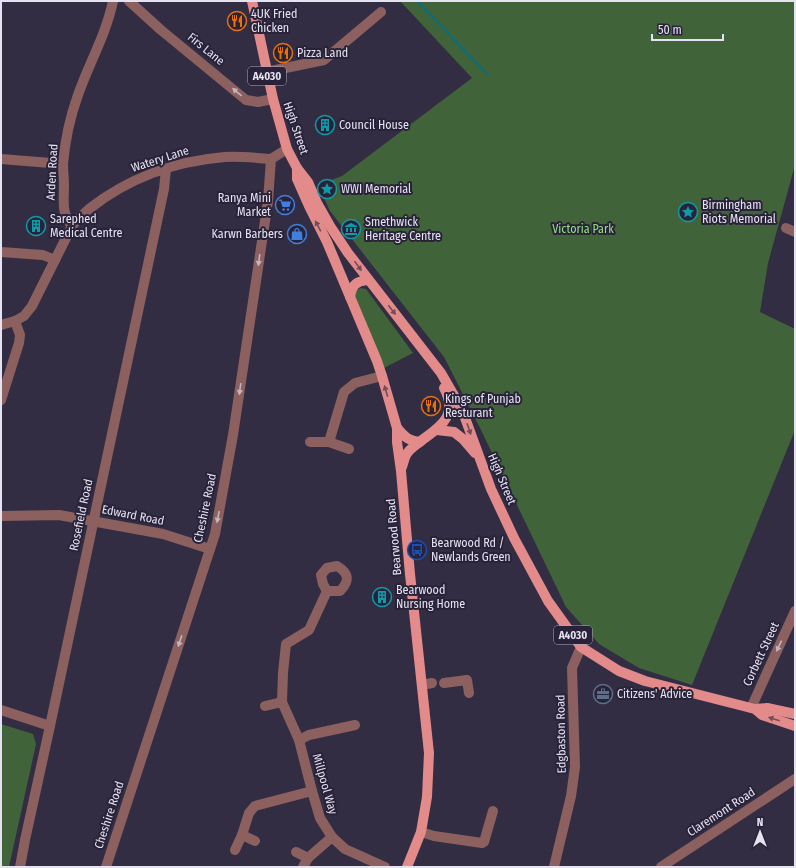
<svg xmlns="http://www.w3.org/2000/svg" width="796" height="868" font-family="'Fira Sans Condensed',sans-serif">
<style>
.green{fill:#416339}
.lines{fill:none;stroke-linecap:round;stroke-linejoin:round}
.stream{stroke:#176b6c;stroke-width:3}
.minor{stroke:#8b605f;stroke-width:10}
.primary{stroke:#e28b8a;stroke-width:10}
.oneway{fill:#c6b4be}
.oneway2{fill:#734d59}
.labels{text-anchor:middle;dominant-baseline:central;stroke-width:4;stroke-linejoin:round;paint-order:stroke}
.shield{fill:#292339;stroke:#ada9ba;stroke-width:1}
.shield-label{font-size:11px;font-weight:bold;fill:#e5e2f1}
.poi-label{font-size:12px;fill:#e5e2f1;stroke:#292339;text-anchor:start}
.street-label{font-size:12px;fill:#e5e2f1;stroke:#292339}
.park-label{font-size:12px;fill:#91e27e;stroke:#292339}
</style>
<rect width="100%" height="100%" fill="#332d44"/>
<g class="green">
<polygon points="400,1 795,1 795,165 768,263 760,312 795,329 795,430 692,685 639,668 599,644 566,607 480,428 444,357 330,211 318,185 342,176 472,78"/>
<polygon points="360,288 366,289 413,353 384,368 355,301 354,293"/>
<polygon points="1,724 33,734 36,744 9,867 1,867"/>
</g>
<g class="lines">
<polyline class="stream" points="417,1 487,74"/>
<g class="minor">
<polyline points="129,1 161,30 246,100 258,102 273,99"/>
<polyline points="266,72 324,60 381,12"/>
<polyline points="1,159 63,164"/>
<polyline points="271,159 287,149"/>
<path d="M 72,226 C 77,220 83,214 89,209 C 128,178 176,161 225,157 C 241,156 256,158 271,159"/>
<polyline points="786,228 795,232"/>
<polyline points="1,252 43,255 55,260"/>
<polyline points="1,325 15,321"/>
<path d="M 1,400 L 19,343 L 20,335 L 15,321 L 24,316 L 32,306 L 72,226 C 61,213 64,201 64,185 C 64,178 63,171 63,164 C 65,141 70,117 78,95 C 89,63 106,35 113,1"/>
<polyline points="310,442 329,442 349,449"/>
<polyline points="329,442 344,392 355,383 382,376"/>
<polyline points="1,516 59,515 163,534 210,549"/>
<path d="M 337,566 C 349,573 350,581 340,591 L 327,591 L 323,584 L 321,575 L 327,568 Z"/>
<polyline points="327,591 309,630 286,644 283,673 282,702 299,740 312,791 320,818 332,837 345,849 385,867"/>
<polyline points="444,683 467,680 469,693"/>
<polyline points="422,685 432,683"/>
<polyline points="265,706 282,702"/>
<polyline points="751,708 795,611"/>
<polyline points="1,710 50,726"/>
<polyline points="299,740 309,735 355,725"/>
<polyline points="421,832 434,836 482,843 484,842 493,811"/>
<polyline points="255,841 242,835 249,813 255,806 312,791"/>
<polyline points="235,850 242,835"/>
<polyline points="296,852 308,858"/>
<polyline points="20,867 25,840 50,726 164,189 166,169"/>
<polyline points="106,867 215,534 233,435 268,201 271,159"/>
<polyline points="303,867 308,858 332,837"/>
<polyline points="554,867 571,796 575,767 572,668 581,647"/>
<polyline points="661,867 795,779"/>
</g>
<g class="primary">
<polyline points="252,1 273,99 287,149 297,168 308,182 317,203 330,226 348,253 441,373 456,399 464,415 491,489 514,538 548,601 581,647 619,671 645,681 755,709 767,708 795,714"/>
<polyline points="297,168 297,179 309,206 327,242 377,361 382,376 397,428 397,442 401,471 410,574 429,753 427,797 421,832 407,867"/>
<path d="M 350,297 C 352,285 356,281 368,280"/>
<path d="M 397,428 C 405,437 407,440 420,442"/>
<polyline points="437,430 454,432 463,439 475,453"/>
<path d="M 402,467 C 403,464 404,459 406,455 C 408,451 413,447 417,444 C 437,428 460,418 444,388"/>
<polyline points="755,709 762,715 795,726"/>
</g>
</g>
<defs><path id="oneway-solid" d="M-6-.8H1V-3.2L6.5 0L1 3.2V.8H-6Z"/></defs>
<g class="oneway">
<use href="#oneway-solid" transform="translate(237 92) rotate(-140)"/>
<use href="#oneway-solid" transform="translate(259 260) rotate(98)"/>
<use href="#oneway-solid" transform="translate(240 389) rotate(98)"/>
<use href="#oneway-solid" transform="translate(218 517) rotate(101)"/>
<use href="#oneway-solid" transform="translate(180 641) rotate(108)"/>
<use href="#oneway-solid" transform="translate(779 646) rotate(115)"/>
</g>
<g class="oneway2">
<use href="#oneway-solid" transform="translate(318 226) rotate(-118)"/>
<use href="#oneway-solid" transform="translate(358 266) rotate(54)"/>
<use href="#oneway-solid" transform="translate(392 310) rotate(52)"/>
<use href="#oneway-solid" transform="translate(386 391) rotate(-106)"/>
<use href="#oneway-solid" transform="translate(469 429) rotate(71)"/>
<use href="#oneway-solid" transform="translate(774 719) rotate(-162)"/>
</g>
<defs>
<symbol id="restaurant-ring" viewBox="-11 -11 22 22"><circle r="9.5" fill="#292339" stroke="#e8710a" stroke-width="1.5"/><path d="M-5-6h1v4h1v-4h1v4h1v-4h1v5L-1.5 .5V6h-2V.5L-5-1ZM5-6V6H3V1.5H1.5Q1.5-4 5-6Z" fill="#e8710a"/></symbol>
<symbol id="building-ring" viewBox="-11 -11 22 22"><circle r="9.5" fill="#292339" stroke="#0f9aa8" stroke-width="1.5"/><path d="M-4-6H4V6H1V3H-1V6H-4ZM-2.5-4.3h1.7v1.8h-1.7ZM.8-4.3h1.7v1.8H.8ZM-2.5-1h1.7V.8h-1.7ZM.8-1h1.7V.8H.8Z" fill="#0f9aa8"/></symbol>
<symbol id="sight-ring" viewBox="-11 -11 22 22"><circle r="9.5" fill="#292339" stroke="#0f9aa8" stroke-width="1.5"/><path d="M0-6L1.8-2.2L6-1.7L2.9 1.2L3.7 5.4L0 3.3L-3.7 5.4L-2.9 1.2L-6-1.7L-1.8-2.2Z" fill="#0f9aa8"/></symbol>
<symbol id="supermarket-ring" viewBox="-11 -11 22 22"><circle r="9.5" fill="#292339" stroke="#3f7fe0" stroke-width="1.5"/><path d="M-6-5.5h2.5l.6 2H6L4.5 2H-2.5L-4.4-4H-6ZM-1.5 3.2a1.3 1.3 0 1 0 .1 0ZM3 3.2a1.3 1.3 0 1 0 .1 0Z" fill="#3f7fe0"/></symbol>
<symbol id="museum-ring" viewBox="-11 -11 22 22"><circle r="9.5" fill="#292339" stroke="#0f9aa8" stroke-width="1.5"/><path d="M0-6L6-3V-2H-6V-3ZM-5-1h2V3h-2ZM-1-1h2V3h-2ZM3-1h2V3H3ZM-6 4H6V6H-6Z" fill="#0f9aa8"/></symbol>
<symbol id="shop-ring" viewBox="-11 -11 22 22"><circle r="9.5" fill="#292339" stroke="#3f7fe0" stroke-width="1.5"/><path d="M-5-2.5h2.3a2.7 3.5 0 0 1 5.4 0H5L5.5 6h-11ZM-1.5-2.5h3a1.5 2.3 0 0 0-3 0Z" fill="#3f7fe0"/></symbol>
<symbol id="bus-ring" viewBox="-11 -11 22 22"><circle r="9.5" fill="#292339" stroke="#1a4fb4" stroke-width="1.5"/><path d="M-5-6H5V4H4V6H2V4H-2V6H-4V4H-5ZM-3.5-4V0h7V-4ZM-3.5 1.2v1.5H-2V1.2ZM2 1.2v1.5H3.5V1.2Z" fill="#1a4fb4"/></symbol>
<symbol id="office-ring" viewBox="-11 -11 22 22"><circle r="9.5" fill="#292339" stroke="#5c6f8a" stroke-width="1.5"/><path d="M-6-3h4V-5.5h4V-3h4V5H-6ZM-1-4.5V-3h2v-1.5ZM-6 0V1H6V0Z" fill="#5c6f8a"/></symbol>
</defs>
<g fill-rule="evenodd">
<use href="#restaurant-ring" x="226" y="10" width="22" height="22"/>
<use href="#restaurant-ring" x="272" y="42" width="22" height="22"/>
<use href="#building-ring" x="314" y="114" width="22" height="22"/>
<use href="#sight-ring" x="316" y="178" width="22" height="22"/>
<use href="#supermarket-ring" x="274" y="194" width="22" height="22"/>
<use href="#sight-ring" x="677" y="201" width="22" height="22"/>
<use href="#building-ring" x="25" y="215" width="22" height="22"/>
<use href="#museum-ring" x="340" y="218" width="22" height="22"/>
<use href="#shop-ring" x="286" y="223" width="22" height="22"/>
<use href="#restaurant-ring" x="420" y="395" width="22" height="22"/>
<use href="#bus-ring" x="406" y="539" width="22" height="22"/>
<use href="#building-ring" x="371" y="586" width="22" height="22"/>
<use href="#office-ring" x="592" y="683" width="22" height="22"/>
</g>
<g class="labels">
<g class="shield">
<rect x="248" y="67" width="38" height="18" rx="3"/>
<rect x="554" y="626" width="38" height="18" rx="3"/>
</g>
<g class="shield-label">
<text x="267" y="76">A4030</text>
<text x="573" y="635">A4030</text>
</g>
<g class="poi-label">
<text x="251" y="14">4UK Fried<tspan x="251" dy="14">Chicken</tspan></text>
<text x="297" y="53">Pizza Land</text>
<text x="339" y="125">Council House</text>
<text x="341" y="189">WWI Memorial</text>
<text x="271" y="198" text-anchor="end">Ranya Mini<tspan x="271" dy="14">Market</tspan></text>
<text x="702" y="205">Birmingham<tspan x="702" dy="14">Riots Memorial</tspan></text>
<text x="50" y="219">Sarephed<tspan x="50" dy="14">Medical Centre</tspan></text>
<text x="365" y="222">Smethwick<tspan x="365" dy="14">Heritage Centre</tspan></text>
<text x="283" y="234" text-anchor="end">Karwn Barbers</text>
<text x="445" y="399">Kings of Punjab<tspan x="445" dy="14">Resturant</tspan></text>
<text x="431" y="543">Bearwood Rd /<tspan x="431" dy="14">Newlands Green</tspan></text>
<text x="396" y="590">Bearwood<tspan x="396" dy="14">Nursing Home</tspan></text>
<text x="617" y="694">Citizens' Advice</text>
</g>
<g class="street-label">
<text transform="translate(206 49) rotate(39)">Firs Lane</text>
<text transform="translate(296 128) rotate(71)">High Street</text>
<text transform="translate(160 159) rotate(-18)">Watery Lane</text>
<text transform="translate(52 172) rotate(-87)">Arden Road</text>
<text transform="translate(502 479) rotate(67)">High Street</text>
<text transform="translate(205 508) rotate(-78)">Cheshire Road</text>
<text transform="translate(81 515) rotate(-78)">Rosefield Road</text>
<text transform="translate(133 515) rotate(11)">Edward Road</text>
<text transform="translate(394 537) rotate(-95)">Bearwood Road</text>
<text transform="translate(761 654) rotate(-65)">Corbett Street</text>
<text transform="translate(561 734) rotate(-91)">Edgbaston Road</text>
<text transform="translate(325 784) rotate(74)">Millpool Way</text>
<text transform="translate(721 812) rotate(-33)">Claremont Road</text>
<text transform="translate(109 815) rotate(-72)">Cheshire Road</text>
</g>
<g class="park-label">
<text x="583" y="229">Victoria Park</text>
</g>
</g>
<rect width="796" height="868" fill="none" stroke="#e5e2f1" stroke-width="4"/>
<g transform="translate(760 832)" stroke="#292339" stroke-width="3" paint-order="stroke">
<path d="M0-3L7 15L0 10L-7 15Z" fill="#e5e2f1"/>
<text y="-6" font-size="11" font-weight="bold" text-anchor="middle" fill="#e5e2f1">N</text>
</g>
<path d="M652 34v6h71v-6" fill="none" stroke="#e5e2f1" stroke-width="2"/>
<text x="658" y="34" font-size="12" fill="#e5e2f1" stroke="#292339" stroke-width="3" paint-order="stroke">50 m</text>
</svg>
